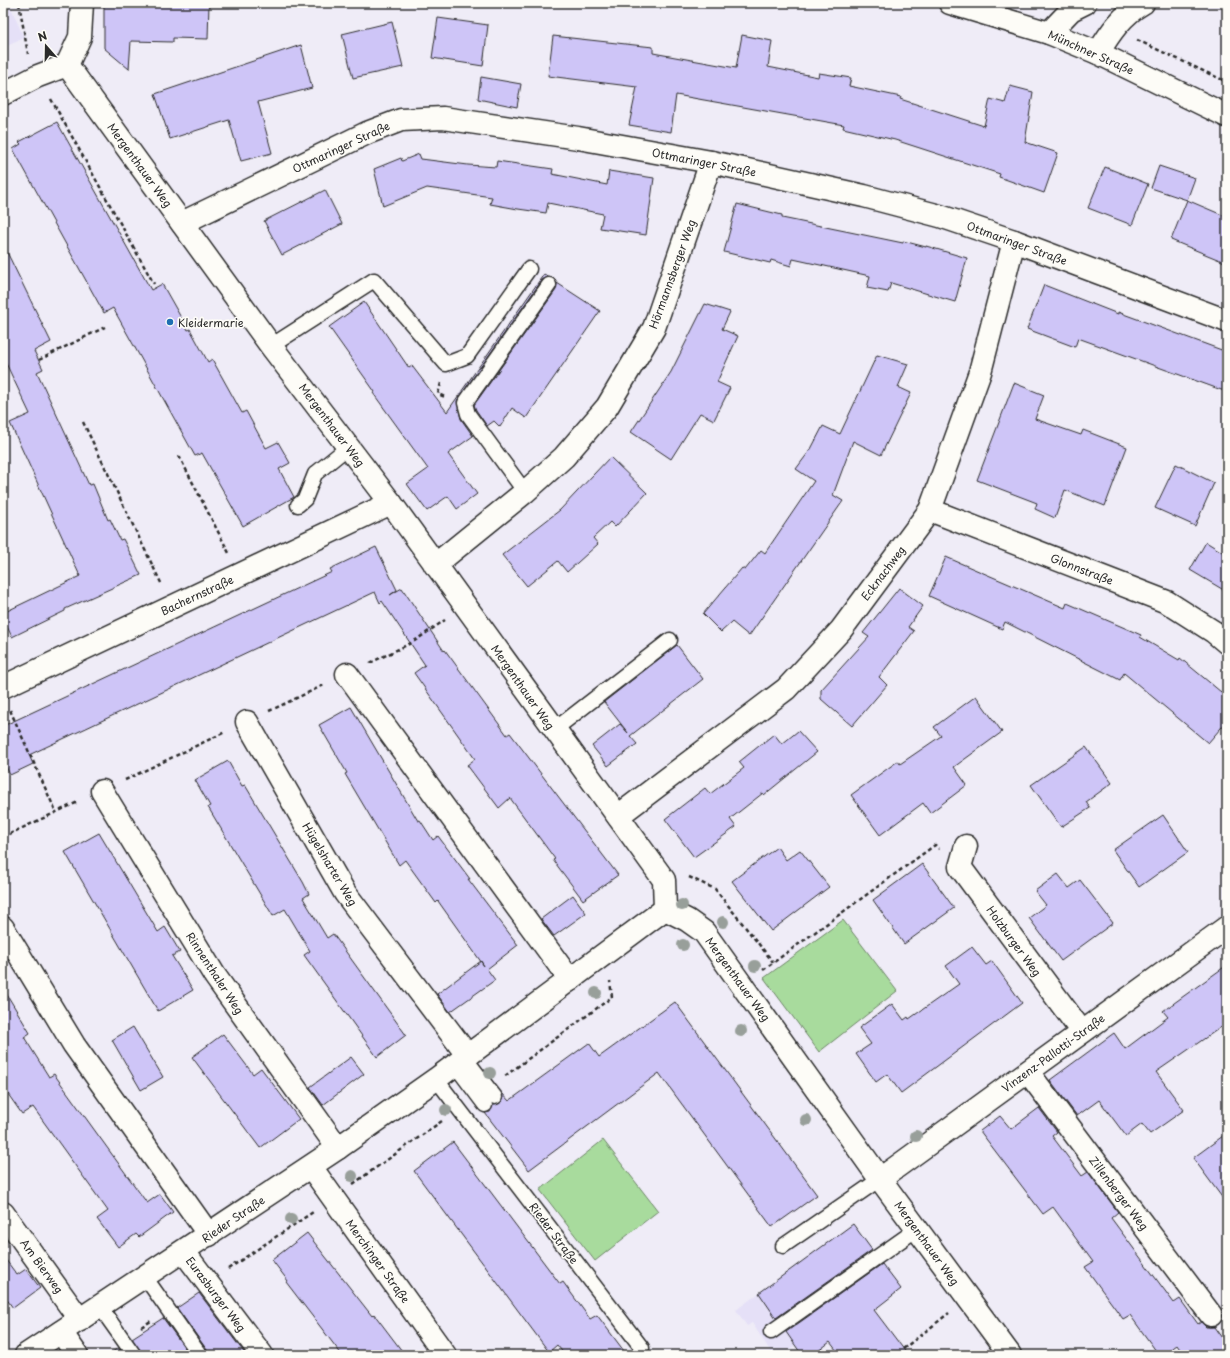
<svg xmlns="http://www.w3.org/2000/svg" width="1230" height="1358" font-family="'Playpen Sans',sans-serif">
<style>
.built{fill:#e5e0f7}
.green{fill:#a8db9d;stroke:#6a8364}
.building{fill:#cec5f7;stroke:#2b2b2b}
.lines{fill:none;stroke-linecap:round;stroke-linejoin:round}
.service-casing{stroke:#2b2b2b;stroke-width:17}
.minor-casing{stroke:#2b2b2b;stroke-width:25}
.secondary-casing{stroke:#2b2b2b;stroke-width:25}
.path{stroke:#2b2b2b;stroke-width:2.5;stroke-dasharray:4 3;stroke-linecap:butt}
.service{stroke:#fdfcf7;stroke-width:14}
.minor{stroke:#fdfcf7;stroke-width:22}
.secondary{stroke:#fdfcf7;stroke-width:22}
.tree{fill:#989f9a}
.poi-dot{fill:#1f6fb2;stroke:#fdfcf7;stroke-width:1.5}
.labels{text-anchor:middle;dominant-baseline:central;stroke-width:3.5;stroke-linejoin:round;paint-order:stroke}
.street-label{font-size:11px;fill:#2b2b2b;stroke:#fdfcf7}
.poi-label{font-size:11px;fill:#2b2b2b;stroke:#fdfcf7;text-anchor:start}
</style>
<rect width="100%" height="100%" fill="#efecf7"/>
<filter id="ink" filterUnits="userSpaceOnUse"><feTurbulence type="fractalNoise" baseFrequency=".025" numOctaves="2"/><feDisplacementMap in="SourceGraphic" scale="8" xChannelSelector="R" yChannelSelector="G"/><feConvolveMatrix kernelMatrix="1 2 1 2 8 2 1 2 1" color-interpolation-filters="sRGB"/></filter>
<g filter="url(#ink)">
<g class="built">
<polygon points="3,3 9,3 24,38 3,48"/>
<polygon points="853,1224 901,1289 813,1355 802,1355 795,1345 782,1355 773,1355 752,1323 747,1326 736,1310"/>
</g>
<g class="green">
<polygon points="843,920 897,991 819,1052 764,978"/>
<polygon points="603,1140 658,1211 595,1261 540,1190"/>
</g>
<g class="building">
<polygon points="104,3 209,3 208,39 173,38 173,42 131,41 129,69 104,48"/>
<polygon points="438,18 488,25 483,66 432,58"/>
<polygon points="392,22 403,67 353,78 342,34"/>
<polygon points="742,35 772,41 768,67 818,77 819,73 851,78 849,86 901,97 900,99 984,126 990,99 1005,103 1010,86 1033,92 1025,142 1058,153 1044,193 999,177 1000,174 895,140 843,128 844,125 676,95 671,132 629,125 637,87 548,76 553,36 653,47 653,53 736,68"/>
<polygon points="301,45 312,88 258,102 272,153 241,161 229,120 170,139 155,94"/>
<polygon points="481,77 521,84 517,107 478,99"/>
<polygon points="57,122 151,290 162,284 188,330 190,329 208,362 212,359 242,413 246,411 266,448 278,442 290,463 279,469 294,497 243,526 202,453 195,456 113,308 104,313 13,149 21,144 19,142"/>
<polygon points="419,154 421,159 468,165 496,167 497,161 553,169 552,174 607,185 609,171 654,178 646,235 600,228 603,214 548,203 546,213 518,209 490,204 492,197 427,188 383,206 374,169 401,158 402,161"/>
<polygon points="1159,166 1195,178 1187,200 1151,188"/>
<polygon points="1105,167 1148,184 1132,225 1088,208"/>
<polygon points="325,190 342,224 282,255 264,221"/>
<polygon points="1187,200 1227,217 1227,263 1171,240"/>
<polygon points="737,204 782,215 782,218 903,243 903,241 926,247 926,246 967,258 955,302 891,283 888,292 867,288 870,276 793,259 791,266 771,260 770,263 724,252"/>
<polygon points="3,244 51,342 34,351 43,369 37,372 89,485 93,484 108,520 110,519 120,540 123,539 141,575 65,609 65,611 12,637 3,618 3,613 80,576 10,423 30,414 3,357"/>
<polygon points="544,274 548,277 542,280 457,401 461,419 473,436 448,454 477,494 457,509 448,496 427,511 407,484 428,469 373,393 375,392 329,327 364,302 409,368 412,366 447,412"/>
<polygon points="557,283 600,311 526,418 512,408 500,427 494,421 487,426 476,410 474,405 556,290"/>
<polygon points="1044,285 1118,314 1118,312 1227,352 1227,392 1078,338 1075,347 1027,329"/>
<polygon points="705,304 730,312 722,329 738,336 717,382 730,388 714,420 700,413 671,459 631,432 671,372"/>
<polygon points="877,355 908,364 898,387 911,393 881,455 853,441 833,495 843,501 749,636 732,622 721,632 703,614 742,568 745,570 761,550 765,553 814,481 796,469 811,449 823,426 840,434"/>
<polygon points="1014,383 1044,395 1035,419 1081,435 1083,430 1127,447 1105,506 1065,490 1055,518 1035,509 1037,503 977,480"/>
<polygon points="610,457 647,493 615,527 610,522 593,538 598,544 567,572 558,561 527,586 502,555 560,510"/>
<polygon points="1176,464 1214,483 1195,526 1155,508"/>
<polygon points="1206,542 1227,555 1227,592 1190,570"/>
<polygon points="376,547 397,590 390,595 402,588 444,651 445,650 507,735 510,733 618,875 583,900 553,860 555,859 510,798 499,808 467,765 475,759 414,673 425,665 382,601 380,603 375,592 29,755 33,764 10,775 3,760 3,726 332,572 330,569"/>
<polygon points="946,557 1065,608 1067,603 1141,635 1140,637 1179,660 1180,658 1227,697 1227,721 1208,743 1124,673 1120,680 1005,622 1002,629 929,596"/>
<polygon points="899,588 923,606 908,627 914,631 879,677 887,685 852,726 821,699 821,690 869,637 863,633"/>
<polygon points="677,645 703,679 630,736 637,744 608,766 592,746 620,724 628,733 604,702"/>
<polygon points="976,696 1002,732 954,767 967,785 930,813 923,803 880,835 851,795 898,761 900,764 941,736 934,727"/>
<polygon points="351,707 418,821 420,820 433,840 438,836 470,879 468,879 518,945 487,969 495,980 450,1012 437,994 481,961 484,966 438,901 436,903 405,860 399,865 345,774 347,773 319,725"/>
<polygon points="798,731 817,752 764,795 763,793 730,819 736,827 694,857 665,819 705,788 710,794 744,768 739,762 774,734 782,744"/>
<polygon points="1086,747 1112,783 1086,802 1090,808 1061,827 1031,785"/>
<polygon points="228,761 242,786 245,785 303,882 309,894 303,898 327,938 333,934 406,1035 377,1057 304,955 310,951 285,909 273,916 208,807 210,806 195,780"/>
<polygon points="1163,815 1188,852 1139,887 1113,850"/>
<polygon points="99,833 158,932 165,927 180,952 172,956 193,990 158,1011 65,852"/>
<polygon points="777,847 786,860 800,850 829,887 771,931 732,881"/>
<polygon points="922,864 954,908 904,944 873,900"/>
<polygon points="1058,874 1069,888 1080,880 1113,923 1061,961 1029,918 1046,905 1035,891"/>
<polygon points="573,895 586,913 554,936 541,919"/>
<polygon points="972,947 986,965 992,961 1022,1003 901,1093 887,1074 876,1082 856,1054 871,1044 859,1028 892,1004 904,1020 908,1017 909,1019 959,984 946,966"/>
<polygon points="1227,965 1227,1023 1156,1072 1184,1110 1150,1134 1142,1124 1126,1136 1099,1100 1077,1116 1050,1080 1114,1033 1125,1049 1168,1017 1163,1011"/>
<polygon points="3,988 30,1033 24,1037 49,1077 54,1074 147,1203 160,1194 173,1212 139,1237 136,1234 118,1247 97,1219 108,1211 33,1107 22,1114 3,1087"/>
<polygon points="675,1002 817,1195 772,1227 659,1073 529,1170 485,1113 490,1112 493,1105 500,1103 503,1100 502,1093 509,1101 589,1043 599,1057"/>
<polygon points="133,1027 163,1077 141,1090 112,1040"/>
<polygon points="223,1034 253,1074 261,1068 299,1119 260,1148 192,1057"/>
<polygon points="351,1057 364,1074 323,1105 310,1087"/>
<polygon points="1039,1108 1057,1132 1052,1136 1082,1176 1088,1172 1118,1212 1111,1218 1174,1303 1180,1299 1198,1324 1201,1322 1206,1327 1214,1327 1227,1345 1227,1355 1184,1355 1177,1345 1163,1355 1159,1355 1130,1315 1123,1319 1085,1267 1093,1262 1053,1207 1043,1214 980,1131 1000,1116 1011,1129"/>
<polygon points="1227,1133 1227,1204 1193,1158"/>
<polygon points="453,1142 560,1284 563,1282 590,1319 597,1315 627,1355 565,1355 557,1345 549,1352 414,1171"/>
<polygon points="853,1224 872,1250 776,1318 759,1293"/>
<polygon points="307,1233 372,1316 374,1314 405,1355 342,1355 286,1282 288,1281 272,1260"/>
<polygon points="3,1256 17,1275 26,1269 40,1288 13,1308 3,1294"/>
<polygon points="882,1264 901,1289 874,1310 908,1355 840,1355 830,1342 813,1355 802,1355 786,1332"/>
<polygon points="199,1293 246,1355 208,1355 207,1350 177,1308"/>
<polygon points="163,1318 190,1355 142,1355 132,1338"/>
<polygon points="118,1348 124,1355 108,1355"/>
</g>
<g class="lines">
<defs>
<g id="service">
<polyline points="271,346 374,280 446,364 467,356 529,269"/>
<polyline points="525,492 468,414 465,403 549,285"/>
<polyline points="298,505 305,499 315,474 348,447"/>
<polyline points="554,730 670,640"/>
<polyline points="465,1058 495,1097"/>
<polyline points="455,1065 485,1105"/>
<polyline points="436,1079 642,1348"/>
<polyline points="783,1246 880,1179"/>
<polyline points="145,1277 200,1355"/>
<polyline points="100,1307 134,1355"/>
<polyline points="771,1332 917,1229"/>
</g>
<g id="minor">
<polyline points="1049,33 1071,10 1085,3"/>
<path d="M 1098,53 C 1110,33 1122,15 1143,3"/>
<polyline points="67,65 271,346 391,503 664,880 665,909 687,920 704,932 880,1179 1010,1355"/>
<polyline points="67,65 80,37 82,3"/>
<polyline points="3,94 38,76 67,65"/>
<polyline points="182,223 367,133 401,120 443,118 578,138 711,162 864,196 940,216 1014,241 1227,321"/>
<polyline points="930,510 1167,602 1214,632 1227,643"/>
<polyline points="435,565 525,492 564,457 607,407 654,328 711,162"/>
<polyline points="347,674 570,980"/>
<polyline points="3,687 391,503"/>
<polyline points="247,722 345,893 468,1056"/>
<polyline points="102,791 215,976 338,1148"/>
<polyline points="618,816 786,689 841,630 930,510 980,372 1014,241"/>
<polyline points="966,846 960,867 1082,1032"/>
<polyline points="3,928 74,1045 209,1235"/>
<polyline points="1028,1072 1211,1315"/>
<polyline points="311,1167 445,1355"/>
<polyline points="880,1179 1227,927"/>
<polyline points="3,1213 80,1320"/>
<polyline points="184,1252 262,1355"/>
<polyline points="61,1332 77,1355"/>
<polyline points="26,1355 338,1148 436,1079 665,909"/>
</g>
<polyline id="secondary" points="950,3 1049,33 1098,53 1227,116"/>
</defs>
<use href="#service" class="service-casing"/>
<use href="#minor" class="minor-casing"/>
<use href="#secondary" class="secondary-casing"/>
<g class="path">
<polyline points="19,3 28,54"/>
<polyline points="1137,40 1227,82"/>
<polyline points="51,99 154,284"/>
<polyline points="39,360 105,327"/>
<polyline points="441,383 438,394 445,397"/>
<polyline points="83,422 162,585"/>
<polyline points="179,456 229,553"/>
<polyline points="3,648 7,657"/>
<polyline points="370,663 413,642 445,620"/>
<polyline points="10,710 56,812"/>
<polyline points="269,711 324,685"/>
<polyline points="125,780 225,732"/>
<polyline points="3,837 78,802"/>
<polyline points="689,877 715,889 773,962"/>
<polyline points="763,970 935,845 939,849"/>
<polyline points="505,1076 612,997 610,981"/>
<polyline points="353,1184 442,1121"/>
<polyline points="228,1269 313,1212"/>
<polyline points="141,1327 151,1321"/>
<polyline points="903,1349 949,1313"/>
</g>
<use href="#service" class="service"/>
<use href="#minor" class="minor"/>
<use href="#secondary" class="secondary"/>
</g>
<g class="tree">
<circle cx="682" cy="905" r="6"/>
<circle cx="723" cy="922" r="6"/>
<circle cx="683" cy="945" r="6"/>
<circle cx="755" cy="966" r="6"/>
<circle cx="596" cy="993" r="6"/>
<circle cx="741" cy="1031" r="6"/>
<circle cx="490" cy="1073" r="6"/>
<circle cx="446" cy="1110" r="6"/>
<circle cx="806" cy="1120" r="6"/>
<circle cx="916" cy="1136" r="6"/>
<circle cx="352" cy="1176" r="6"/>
<circle cx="291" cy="1219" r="6"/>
</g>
</g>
<circle class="poi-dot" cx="170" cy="322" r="4"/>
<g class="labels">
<g class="street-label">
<text transform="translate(1091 52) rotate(24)">Münchner Straße</text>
<text transform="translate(341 147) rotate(-25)">Ottmaringer Straße</text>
<text transform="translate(704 162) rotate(11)">Ottmaringer Straße</text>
<text transform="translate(140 165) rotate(54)">Mergenthauer Weg</text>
<text transform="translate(1017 243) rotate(20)">Ottmaringer Straße</text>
<text transform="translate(672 274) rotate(-70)">Hörmannsberger Weg</text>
<text transform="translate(332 425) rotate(53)">Mergenthauer Weg</text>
<text transform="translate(1082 569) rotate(21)">Glonnstraße</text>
<text transform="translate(883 573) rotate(-53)">Ecknachweg</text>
<text transform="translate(197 595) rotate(-25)">Bachernstraße</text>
<text transform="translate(523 687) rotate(55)">Mergenthauer Weg</text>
<text transform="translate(330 864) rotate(59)">Hügelsharter Weg</text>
<text transform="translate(1014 941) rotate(54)">Holzburger Weg</text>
<text transform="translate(215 973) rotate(57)">Rinnenthaler Weg</text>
<text transform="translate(738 979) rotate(54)">Mergenthauer Weg</text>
<text transform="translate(1053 1053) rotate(-36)">Vinzenz-Pallotti-Straße</text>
<text transform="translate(1119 1193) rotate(53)">Zillenberger Weg</text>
<text transform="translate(233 1219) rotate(-34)">Rieder Straße</text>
<text transform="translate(554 1233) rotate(53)">Rieder Straße</text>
<text transform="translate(927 1243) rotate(54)">Mergenthauer Weg</text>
<text transform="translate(378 1261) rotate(54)">Merchinger Straße</text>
<text transform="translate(42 1266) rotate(54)">Am Bierweg</text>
<text transform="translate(216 1294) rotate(53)">Eurasburger Weg</text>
</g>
<g class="poi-label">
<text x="178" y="322">Kleidermarie</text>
</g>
</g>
<rect width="1230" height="1358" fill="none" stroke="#fdfcf7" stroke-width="16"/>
<rect x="8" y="8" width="1214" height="1342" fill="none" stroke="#2b2b2b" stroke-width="1.5" filter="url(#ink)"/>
<g transform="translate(46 46) rotate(340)" stroke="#fdfcf7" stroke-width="3" paint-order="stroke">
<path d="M0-3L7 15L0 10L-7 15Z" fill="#2b2b2b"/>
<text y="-6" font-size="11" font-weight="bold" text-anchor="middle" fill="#2b2b2b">N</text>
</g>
</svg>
